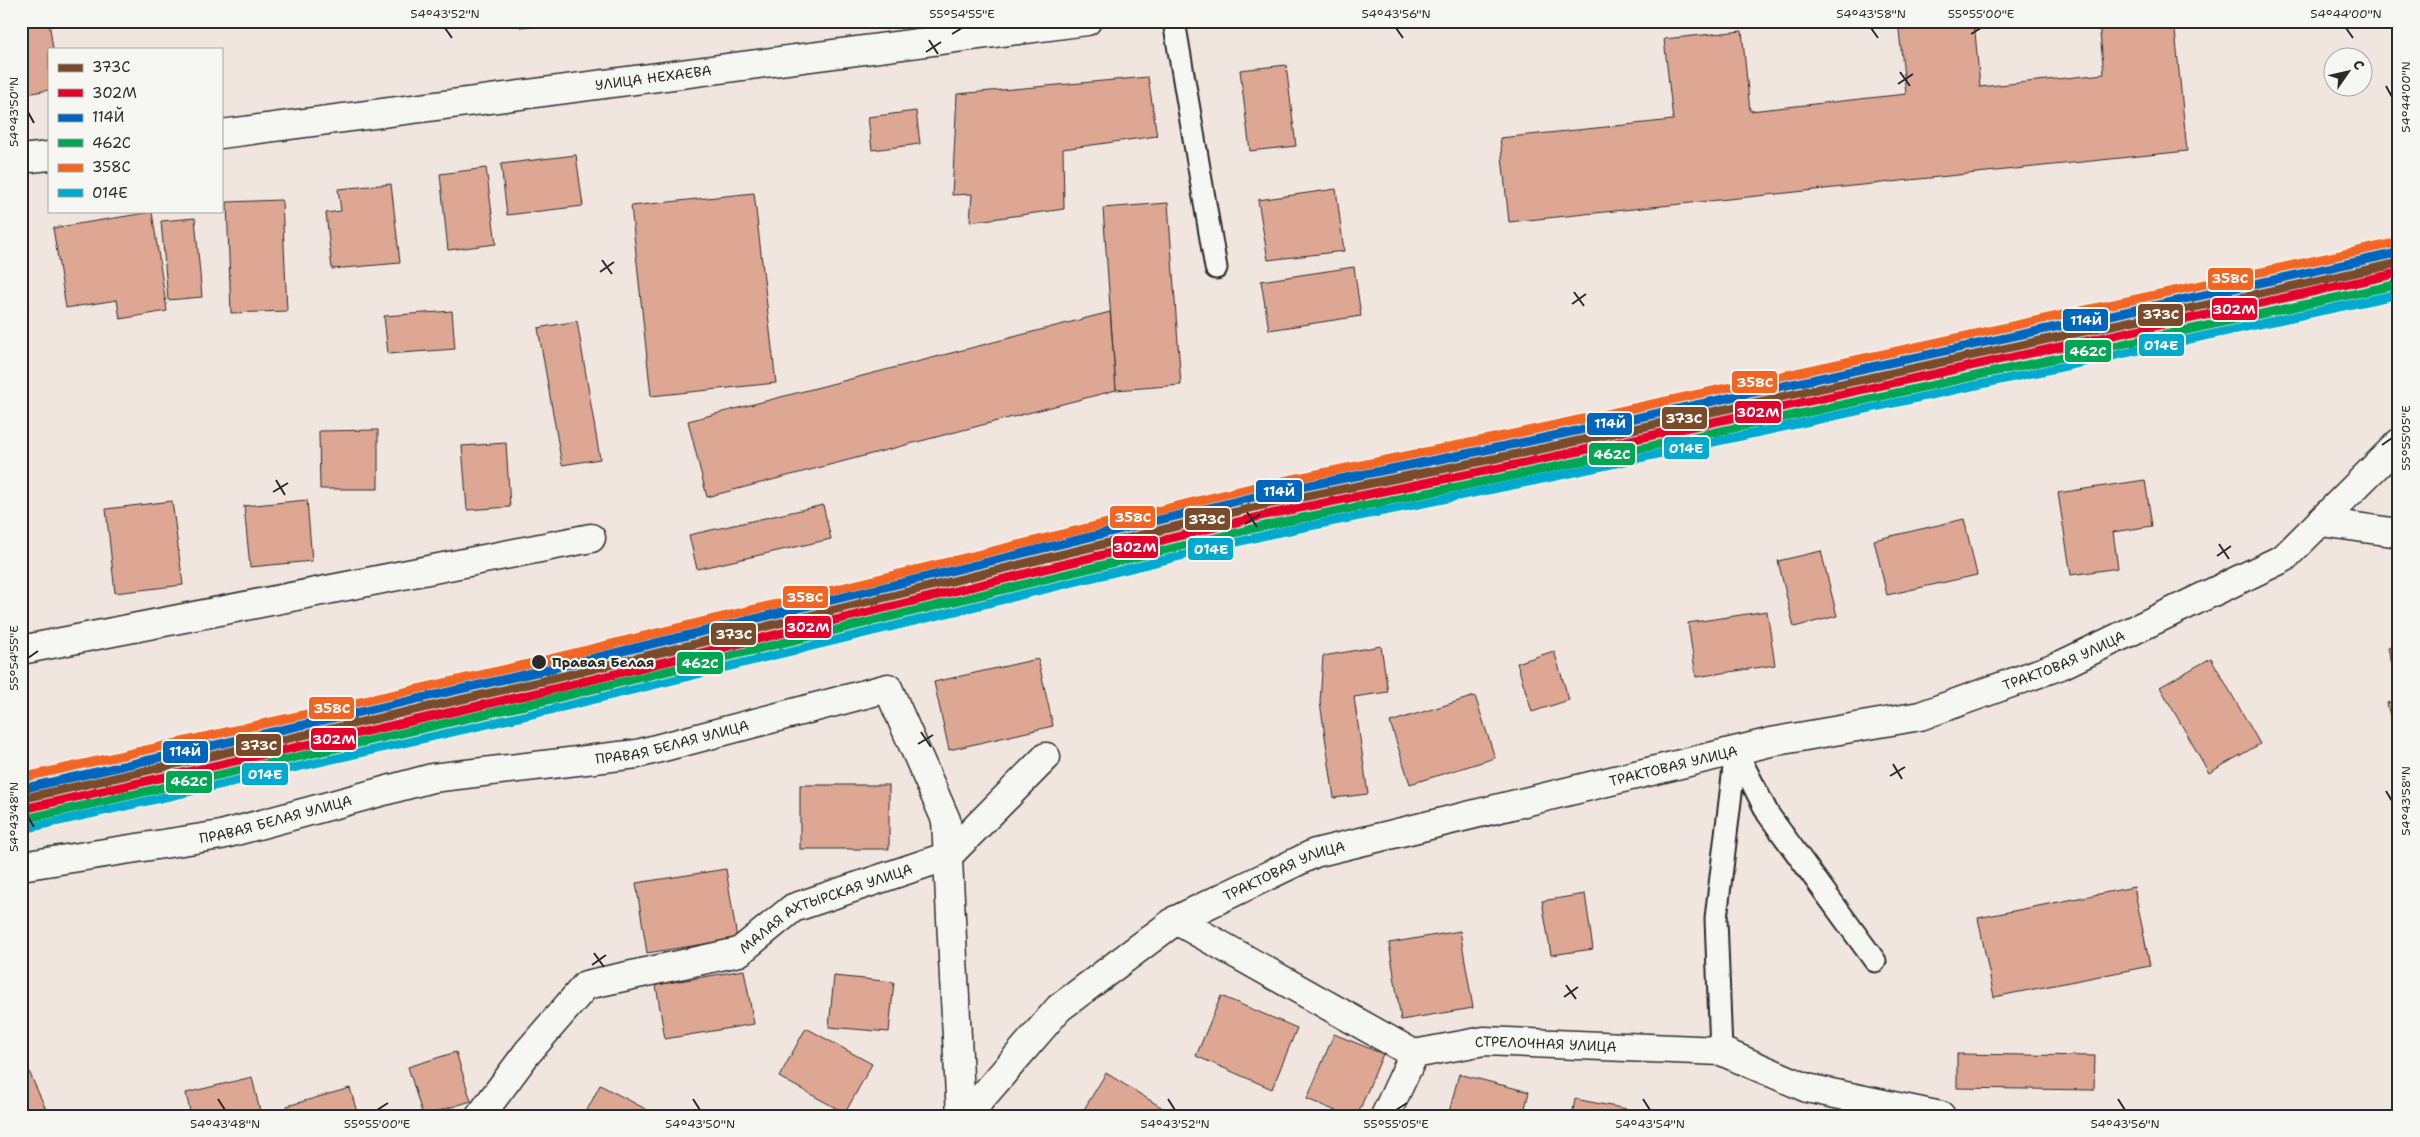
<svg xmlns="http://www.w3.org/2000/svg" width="2420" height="1137" font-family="'Shantell Sans',sans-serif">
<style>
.building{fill:#dda794;stroke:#2b2b2b}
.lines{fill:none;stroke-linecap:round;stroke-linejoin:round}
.service-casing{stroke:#2b2b2b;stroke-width:25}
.minor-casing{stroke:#2b2b2b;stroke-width:31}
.tertiary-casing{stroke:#2b2b2b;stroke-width:31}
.service{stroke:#f6f6f2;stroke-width:21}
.minor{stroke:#f6f6f2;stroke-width:28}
.tertiary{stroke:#f6f6f2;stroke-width:28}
.rail-1-casing{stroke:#f6f6f2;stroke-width:12}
.rail-2-casing{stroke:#f6f6f2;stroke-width:12}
.rail-3-casing{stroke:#f6f6f2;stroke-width:12}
.rail-4-casing{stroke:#f6f6f2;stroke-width:12}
.rail-5-casing{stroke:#f6f6f2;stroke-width:12}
.rail-6-casing{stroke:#f6f6f2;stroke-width:12}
.rail-1{stroke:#7a4b2a;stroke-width:9}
.rail-2{stroke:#e4002b;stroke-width:9}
.rail-3{stroke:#0065bd;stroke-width:9}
.rail-4{stroke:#00a651;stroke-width:9}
.rail-5{stroke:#f26522;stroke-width:9}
.rail-6{stroke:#00a9ce;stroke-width:9}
.ticks{fill:none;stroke:#2b2b2b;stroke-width:2}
.stop-dot{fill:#2b2b2b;stroke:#f6f6f2;stroke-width:2}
.labels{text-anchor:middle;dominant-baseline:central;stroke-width:4.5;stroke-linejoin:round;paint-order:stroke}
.street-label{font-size:14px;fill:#2b2b2b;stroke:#f6f6f2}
.stop-label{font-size:14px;font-weight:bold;fill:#2b2b2b;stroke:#f6f6f2;text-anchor:start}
.line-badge{stroke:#f6f6f2;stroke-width:2}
.badge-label{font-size:14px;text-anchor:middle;font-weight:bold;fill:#fff}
.neatline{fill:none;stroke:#2b2b2b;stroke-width:2}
.ticks-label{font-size:12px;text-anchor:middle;fill:#2b2b2b}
</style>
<rect width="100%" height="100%" fill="#f1e6df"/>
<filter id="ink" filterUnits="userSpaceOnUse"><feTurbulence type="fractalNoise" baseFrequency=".02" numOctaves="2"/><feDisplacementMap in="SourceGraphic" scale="10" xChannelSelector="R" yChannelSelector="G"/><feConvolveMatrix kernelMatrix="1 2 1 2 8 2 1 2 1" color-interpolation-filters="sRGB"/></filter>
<g filter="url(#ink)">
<g class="building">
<polygon points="21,21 49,21 53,49 49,49 49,90 21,95"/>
<polygon points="520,21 569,21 520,27"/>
<polygon points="1898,21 1974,21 1980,87 2104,74 2099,23 2174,21 2187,151 1509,222 1500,138 1673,120 1664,39 1742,31 1750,111 1906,94"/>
<polygon points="1286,65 1296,146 1250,151 1240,70"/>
<polygon points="1148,77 1157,136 1063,149 1064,209 970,222 972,194 952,195 957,94"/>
<polygon points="916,111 920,144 872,150 868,117"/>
<polygon points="576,155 583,206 507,215 501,164"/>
<polygon points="486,168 496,244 448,250 440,174"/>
<polygon points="391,184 400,263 332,269 326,213 341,211 338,189"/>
<polygon points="1336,189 1344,251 1268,260 1258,200"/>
<polygon points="754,193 776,383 651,396 631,206"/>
<polygon points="282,200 287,311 231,313 227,202"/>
<polygon points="1168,203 1181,385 1116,390 1103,208"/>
<polygon points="152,212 167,311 120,319 117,300 66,308 53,228"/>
<polygon points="195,218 202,297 168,300 161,221"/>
<polygon points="21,262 28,311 21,312"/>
<polygon points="1354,267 1361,316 1269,330 1261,281"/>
<polygon points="452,311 455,349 388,354 384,316"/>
<polygon points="1110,312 1116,390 707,497 688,421"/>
<polygon points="577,321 600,459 562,465 538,328"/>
<polygon points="378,430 378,489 320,489 319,431"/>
<polygon points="506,443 510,507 467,510 462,446"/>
<polygon points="2145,480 2152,526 2113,532 2118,568 2071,575 2058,493"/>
<polygon points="307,500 312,561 250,567 244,506"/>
<polygon points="172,501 183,585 115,593 106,509"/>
<polygon points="823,505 831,539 697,569 689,535"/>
<polygon points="1964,519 1977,575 1887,595 1874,540"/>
<polygon points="1821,551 1837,616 1794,627 1778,561"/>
<polygon points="1767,611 1775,665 1696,677 1688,623"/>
<polygon points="2399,645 2399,692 2388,648"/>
<polygon points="1381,646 1388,692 1354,697 1368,794 1334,798 1320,702 1323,656"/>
<polygon points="1554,651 1569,700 1532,712 1517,663"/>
<polygon points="2211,658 2260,744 2209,773 2160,687"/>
<polygon points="1038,659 1053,726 949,750 934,682"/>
<polygon points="1475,696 1495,758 1410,784 1390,722"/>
<polygon points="2399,700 2399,745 2397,746 2387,703"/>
<rect x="800" y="785" width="89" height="64"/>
<polygon points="726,869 737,939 647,953 636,883"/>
<polygon points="2134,887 2150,966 1994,997 1978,918"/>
<polygon points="1585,894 1593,949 1551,955 1542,901"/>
<polygon points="1460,931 1473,1008 1401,1020 1389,943"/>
<polygon points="744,970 754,1024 665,1039 656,985"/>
<polygon points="834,976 894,982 889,1032 829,1027"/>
<polygon points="1221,996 1297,1028 1272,1089 1196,1056"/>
<polygon points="806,1028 872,1064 845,1113 779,1077"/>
<polygon points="1334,1034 1383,1054 1357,1116 1348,1116 1307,1099"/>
<polygon points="456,1052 471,1101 423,1116 408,1067"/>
<polygon points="21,1054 49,1116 21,1116"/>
<polygon points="1957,1054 2095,1056 2094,1090 1957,1088"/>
<polygon points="1106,1073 1169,1112 1167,1116 1080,1116"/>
<polygon points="1459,1074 1529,1092 1523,1116 1448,1116"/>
<polygon points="252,1077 261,1116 191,1116 186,1093"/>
<polygon points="600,1085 655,1114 654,1116 584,1116"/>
<polygon points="350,1088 358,1116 290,1116 287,1106"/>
<polygon points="1575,1099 1642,1112 1641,1116 1572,1116"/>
</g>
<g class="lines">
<defs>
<g id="service">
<polyline points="1174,21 1216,268"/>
<polyline points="1721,1051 1716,918 1736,751 1768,814 1875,961"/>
</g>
<g id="minor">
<polyline points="2321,522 2399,533"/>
<polyline points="21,650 591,538"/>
<path id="s1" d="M 21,866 L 221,835 L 432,778 L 637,754 L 888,688 L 946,820 L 961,1116"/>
<path id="s2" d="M 1176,920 L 1414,1054 L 1484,1041 L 1721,1051 L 1807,1088 L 1941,1116"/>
<path id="s3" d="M 480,1116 L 527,1053 L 586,985 L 739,952 L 793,908 L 948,856 L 1046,757"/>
<path id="s4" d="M 966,1116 L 1059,1008 L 1176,920 L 1315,853 L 1771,742 L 1920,716 L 2061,665 L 2284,558 L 2399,443"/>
<polyline points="1385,1116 1414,1054"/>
</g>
<g id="tertiary">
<path id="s5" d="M 221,134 L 1087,21"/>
<polyline points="21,159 49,156"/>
</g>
</defs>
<use href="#service" class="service-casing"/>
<use href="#minor" class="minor-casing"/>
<use href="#tertiary" class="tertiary-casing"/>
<use href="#service" class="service"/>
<use href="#minor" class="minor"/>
<use href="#tertiary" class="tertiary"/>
<defs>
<polyline id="rail-1" points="21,799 547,680 1268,504 1527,452 2399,263"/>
<polyline id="rail-2" points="23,809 549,690 1270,514 1529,462 2399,273"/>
<polyline id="rail-3" points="21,789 545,670 1266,494 1525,442 2397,253"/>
<polyline id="rail-4" points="25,819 552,699 1272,524 1531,472 2399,284"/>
<polyline id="rail-5" points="21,778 542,661 1263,485 1523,432 2395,243"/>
<polyline id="rail-6" points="28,828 554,709 1275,533 1533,481 2399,294"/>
</defs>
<use href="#rail-1" class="rail-1-casing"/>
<use href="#rail-2" class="rail-2-casing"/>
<use href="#rail-3" class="rail-3-casing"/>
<use href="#rail-4" class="rail-4-casing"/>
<use href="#rail-5" class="rail-5-casing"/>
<use href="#rail-6" class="rail-6-casing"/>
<use href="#rail-1" class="rail-1"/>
<use href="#rail-2" class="rail-2"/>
<use href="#rail-3" class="rail-3"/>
<use href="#rail-4" class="rail-4"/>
<use href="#rail-5" class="rail-5"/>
<use href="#rail-6" class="rail-6"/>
</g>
</g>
<path class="ticks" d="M 445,28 L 452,38M 1396,28 L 1403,38M 1871,28 L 1878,38M 2346,28 L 2353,38M 952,34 L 962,28M 1971,34 L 1981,28M 929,40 L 938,54M 926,52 L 941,42M 1900,72 L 1910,86M 1898,84 L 1913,74M 2386,86 L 2392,97M 28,112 L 34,123M 602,260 L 612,274M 600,272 L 614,262M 1574,292 L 1584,306M 1572,304 L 1586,294M 2382,445 L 2392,438M 276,480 L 285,495M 273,492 L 288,483M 1247,512 L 1257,527M 1245,524 L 1260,514M 2219,544 L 2229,559M 2217,556 L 2231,546M 28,658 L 38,651M 921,732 L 931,747M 918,744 L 933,735M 1893,764 L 1902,779M 1890,776 L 1905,767M 2386,791 L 2392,801M 28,817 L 34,827M 594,953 L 604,967M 592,965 L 606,955M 1566,985 L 1576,999M 1564,997 L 1578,987M 218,1099 L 225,1110M 693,1099 L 700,1110M 1168,1099 L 1175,1110M 1643,1099 L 1650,1110M 2118,1099 L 2125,1110M 377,1110 L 388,1103M 1396,1110 L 1407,1103"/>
<circle class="stop-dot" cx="539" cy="662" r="8"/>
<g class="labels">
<g class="street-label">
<text stroke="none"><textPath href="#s5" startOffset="436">УЛИЦА НЕХАЕВА</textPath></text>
<text stroke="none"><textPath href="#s4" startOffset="1218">ТРАКТОВАЯ УЛИЦА</textPath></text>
<text stroke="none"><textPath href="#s1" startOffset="664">ПРАВАЯ БЕЛАЯ УЛИЦА</textPath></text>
<text stroke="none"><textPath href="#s4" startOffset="812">ТРАКТОВАЯ УЛИЦА</textPath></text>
<text stroke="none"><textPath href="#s1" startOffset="259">ПРАВАЯ БЕЛАЯ УЛИЦА</textPath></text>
<text stroke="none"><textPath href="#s4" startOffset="408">ТРАКТОВАЯ УЛИЦА</textPath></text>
<text stroke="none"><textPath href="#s3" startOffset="424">МАЛАЯ АХТЫРСКАЯ УЛИЦА</textPath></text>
<text stroke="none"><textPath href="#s2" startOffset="406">СТРЕЛОЧНАЯ УЛИЦА</textPath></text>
</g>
<g class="stop-label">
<text x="552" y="662">Правая Белая</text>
</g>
</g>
<g class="line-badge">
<rect x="2207" y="267" width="47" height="24" rx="5" fill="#f26522"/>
<rect x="2211" y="297" width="47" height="24" rx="5" fill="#e4002b"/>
<rect x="2137" y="303" width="47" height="24" rx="5" fill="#7a4b2a"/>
<rect x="2062" y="308" width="47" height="24" rx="5" fill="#0065bd"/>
<rect x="2138" y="333" width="47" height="24" rx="5" fill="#00a9ce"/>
<rect x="2064" y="339" width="48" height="24" rx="5" fill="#00a651"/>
<rect x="1731" y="370" width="47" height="24" rx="5" fill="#f26522"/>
<rect x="1734" y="400" width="48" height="24" rx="5" fill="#e4002b"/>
<rect x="1661" y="406" width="47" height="24" rx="5" fill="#7a4b2a"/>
<rect x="1586" y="412" width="47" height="24" rx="5" fill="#0065bd"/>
<rect x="1663" y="436" width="47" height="24" rx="5" fill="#00a9ce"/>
<rect x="1588" y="442" width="48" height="24" rx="5" fill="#00a651"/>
<rect x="1255" y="479" width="48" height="24" rx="5" fill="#0065bd"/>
<rect x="1109" y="505" width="47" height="24" rx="5" fill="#f26522"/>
<rect x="1184" y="507" width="47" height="24" rx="5" fill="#7a4b2a"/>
<rect x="1112" y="535" width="47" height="24" rx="5" fill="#e4002b"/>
<rect x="1187" y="537" width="47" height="24" rx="5" fill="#00a9ce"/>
<rect x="782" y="585" width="47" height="24" rx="5" fill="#f26522"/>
<rect x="784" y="615" width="48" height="24" rx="5" fill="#e4002b"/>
<rect x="710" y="622" width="47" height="24" rx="5" fill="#7a4b2a"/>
<rect x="676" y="651" width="48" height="24" rx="5" fill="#00a651"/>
<rect x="308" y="696" width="47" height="24" rx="5" fill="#f26522"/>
<rect x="310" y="727" width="47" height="24" rx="5" fill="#e4002b"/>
<rect x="235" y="733" width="47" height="24" rx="5" fill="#7a4b2a"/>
<rect x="162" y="740" width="47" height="24" rx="5" fill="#0065bd"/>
<rect x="241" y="762" width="48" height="24" rx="5" fill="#00a9ce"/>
<rect x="165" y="770" width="48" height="24" rx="5" fill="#00a651"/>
</g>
<g class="badge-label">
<text x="2230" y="283">358С</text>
<text x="2234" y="314">302М</text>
<text x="2161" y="319">373C</text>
<text x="2086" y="325">114Й</text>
<text x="2161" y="350">014Е</text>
<text x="2088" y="356">462С</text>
<text x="1755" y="387">358С</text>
<text x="1758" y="417">302М</text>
<text x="1684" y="423">373C</text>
<text x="1610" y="428">114Й</text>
<text x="1686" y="453">014Е</text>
<text x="1612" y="459">462С</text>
<text x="1279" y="496">114Й</text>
<text x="1133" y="522">358С</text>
<text x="1207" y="524">373C</text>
<text x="1135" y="552">302М</text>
<text x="1211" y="554">014Е</text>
<text x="805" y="602">358С</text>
<text x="808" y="632">302М</text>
<text x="734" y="639">373C</text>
<text x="700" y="668">462С</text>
<text x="332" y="713">358С</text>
<text x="334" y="744">302М</text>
<text x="259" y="750">373C</text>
<text x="185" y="756">114Й</text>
<text x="265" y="779">014Е</text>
<text x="189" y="786">462С</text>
</g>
<rect width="2420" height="1137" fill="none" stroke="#f6f6f2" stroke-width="55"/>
<rect x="48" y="48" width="175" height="165" fill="#f6f6f2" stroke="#a5a5a2"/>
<rect x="58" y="64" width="25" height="8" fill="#7a4b2a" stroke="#a5a5a2"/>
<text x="92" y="72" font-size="15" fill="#2b2b2b">373C</text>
<rect x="58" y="89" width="25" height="8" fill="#e4002b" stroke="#a5a5a2"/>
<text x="92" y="98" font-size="15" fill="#2b2b2b">302М</text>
<rect x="58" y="114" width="25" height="8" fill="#0065bd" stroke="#a5a5a2"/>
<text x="92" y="122" font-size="15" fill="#2b2b2b">114Й</text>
<rect x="58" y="139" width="25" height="8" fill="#00a651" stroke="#a5a5a2"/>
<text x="92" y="148" font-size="15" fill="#2b2b2b">462С</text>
<rect x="58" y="164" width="25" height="8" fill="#f26522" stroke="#a5a5a2"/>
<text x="92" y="172" font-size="15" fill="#2b2b2b">358С</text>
<rect x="58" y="189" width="25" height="8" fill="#00a9ce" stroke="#a5a5a2"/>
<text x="92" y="198" font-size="15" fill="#2b2b2b">014Е</text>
<g transform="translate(2348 72) rotate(56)"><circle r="24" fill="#f6f6f2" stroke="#a5a5a2"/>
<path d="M0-4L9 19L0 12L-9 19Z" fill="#2b2b2b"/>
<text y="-8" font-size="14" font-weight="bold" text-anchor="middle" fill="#2b2b2b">С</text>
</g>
<rect x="28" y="28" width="2364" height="1082" class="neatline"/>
<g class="ticks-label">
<text x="445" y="18">54°43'52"N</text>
<text x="962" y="18">55°54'55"E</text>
<text x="1396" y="18">54°43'56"N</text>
<text x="1871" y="18">54°43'58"N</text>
<text x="1981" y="18">55°55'00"E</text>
<text x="2346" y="18">54°44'00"N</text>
<text transform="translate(2406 97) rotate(-90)" y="4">54°44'00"N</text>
<text transform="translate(14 112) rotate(-90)" y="4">54°43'50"N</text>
<text transform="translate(2406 438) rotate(-90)" y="4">55°55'05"E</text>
<text transform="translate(14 658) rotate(-90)" y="4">55°54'55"E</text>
<text transform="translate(2406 801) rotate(-90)" y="4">54°43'58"N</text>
<text transform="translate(14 817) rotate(-90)" y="4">54°43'48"N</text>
<text x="225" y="1128">54°43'48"N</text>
<text x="377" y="1128">55°55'00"E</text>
<text x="700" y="1128">54°43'50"N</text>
<text x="1175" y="1128">54°43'52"N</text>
<text x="1396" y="1128">55°55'05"E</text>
<text x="1650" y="1128">54°43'54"N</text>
<text x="2125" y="1128">54°43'56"N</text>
</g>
</svg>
